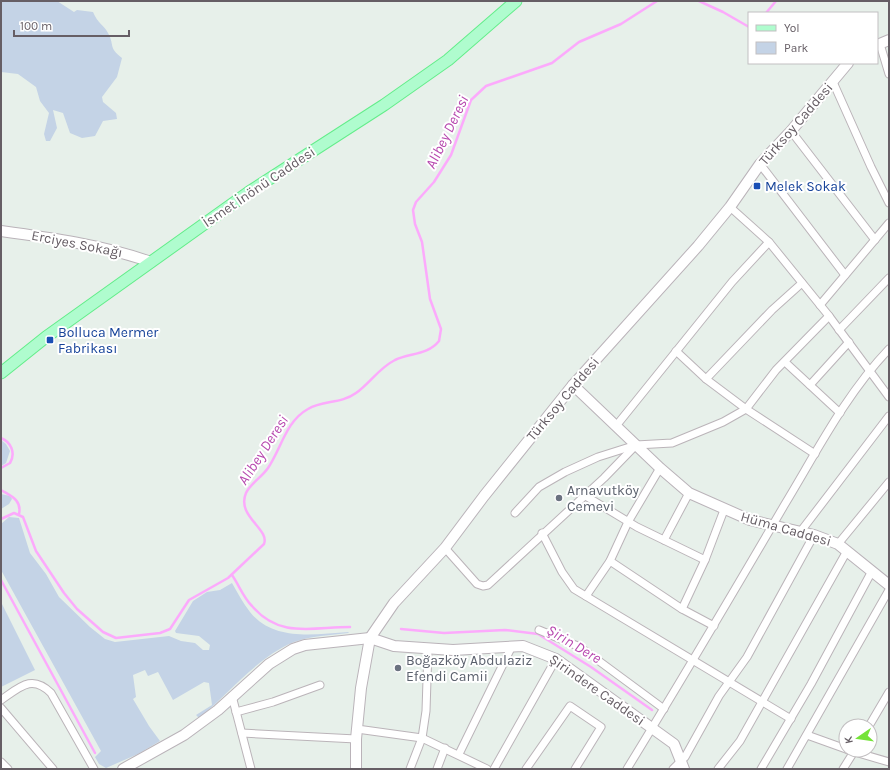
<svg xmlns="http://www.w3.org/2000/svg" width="890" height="770" font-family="Karla,sans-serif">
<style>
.green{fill:#c4d3e6}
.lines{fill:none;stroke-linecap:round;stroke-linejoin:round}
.stream{stroke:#fcaafc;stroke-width:2.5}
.street-casing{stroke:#bbb4b9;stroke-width:9}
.secondary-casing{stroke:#bab3b9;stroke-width:12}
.primary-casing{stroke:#63ed8a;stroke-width:13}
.street{stroke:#fff;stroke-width:7}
.secondary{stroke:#fff;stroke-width:10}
.primary{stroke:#affcce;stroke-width:11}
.transit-dot{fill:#1a4fb4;stroke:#fff;stroke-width:1.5}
.worship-dot{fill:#6b7280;stroke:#fff;stroke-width:1.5}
.labels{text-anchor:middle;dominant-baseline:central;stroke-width:4;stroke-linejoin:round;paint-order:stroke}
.street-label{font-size:14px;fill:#665e65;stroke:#fff}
.transit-label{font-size:14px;fill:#164399;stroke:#fff;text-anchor:start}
.worship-label{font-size:14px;fill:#5b616d;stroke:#fff;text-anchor:start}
.water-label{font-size:15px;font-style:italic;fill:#b749af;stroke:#fff}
</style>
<rect width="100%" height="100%" fill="#e7f0ea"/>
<g class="green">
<path d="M 1,1 L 57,1 L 74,12 L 77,10 L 93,12 C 98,24 104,25 108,33 C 115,46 108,47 122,58 L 117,77 L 102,97 L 103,102 L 116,113 L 117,119 L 103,121 L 95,136 L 82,138 L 70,133 L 63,113 L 53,110 L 57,128 L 50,141 L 46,141 L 44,134 L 49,113 L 40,101 L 36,87 L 18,74 L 1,72 Z"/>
<polygon points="1,440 6,444 10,451 6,463 1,466"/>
<polygon points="1,494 10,496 12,499 9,504 1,509"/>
<path d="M 9,517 L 19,518 L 30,553 L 46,574 L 59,597 L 90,627 L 105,639 L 115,642 L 169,636 L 181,641 L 195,643 L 203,650 L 209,650 L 210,645 L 199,636 L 176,633 L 175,631 L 193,601 L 207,592 L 220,590 L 232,583 C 237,592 243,603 250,612 C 274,642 315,634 349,632 L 348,633 C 331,635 311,636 294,642 C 257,657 230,693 199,718 L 196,715 L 212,705 L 209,683 L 204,682 L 173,700 L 158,672 L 148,676 L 145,670 L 133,675 L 136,697 L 133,699 L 149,726 L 160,741 L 138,754 L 106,768 L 99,764 L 95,757 L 101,751 L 1,570 L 1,524 Z"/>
<polygon points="1,602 35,670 1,687"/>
</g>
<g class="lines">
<g class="stream">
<polyline points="699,1 723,12 749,27"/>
<polyline points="766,13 776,1"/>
<path d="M 1,438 C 11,442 16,453 10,463 L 1,468"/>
<path d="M 1,490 C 11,496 22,500 19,514"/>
<path d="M 1,519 L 14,513 L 23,517 L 36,551 L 64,593 L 77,609 L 103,632 L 116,638 L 160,633 L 170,629 L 189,600 L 228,578 L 264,544 C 270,529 236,516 246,493 C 250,484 262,477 268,468 C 281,449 286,421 308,409 C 323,400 341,404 356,393 C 370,383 379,368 395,360 C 410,353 428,355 439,341 L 441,329 L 430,299 L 422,242 L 415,224 L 413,210 L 416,202 L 434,182 L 451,155 L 471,100 L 486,86 L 552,63 L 579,42 L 621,24 L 657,1"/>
<path d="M 232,575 C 239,585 243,597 252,606 C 280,639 313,627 350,627"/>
<polyline points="1,580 95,753"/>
<polyline points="401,629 444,633 505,630 538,634 591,667 652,710"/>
</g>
<defs>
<g id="street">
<polyline points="880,44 889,74"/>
<polyline points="833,82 871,167 889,203"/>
<polyline points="791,131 875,240"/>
<polyline points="760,164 845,275"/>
<polyline points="730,207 769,242 829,316 889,397"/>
<polyline points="802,283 772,310 706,379 746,409 815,454"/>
<polyline points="820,305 889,223"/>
<polyline points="839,330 889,278"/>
<polyline points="676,351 706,379"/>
<polyline points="785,362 840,413"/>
<polyline points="810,385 849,342"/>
<polyline points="616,426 732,282 769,242"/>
<polyline points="584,495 637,527 705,560"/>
<polyline points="515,513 539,487 565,472 598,457 636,445 672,443 723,422 746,409 776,370 829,316"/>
<polyline points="801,531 889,416"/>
<polyline points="542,533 562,572 574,589 791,719"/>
<polyline points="664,540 689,493"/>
<polyline points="838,544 889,482"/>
<polyline points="445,548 477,584 483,586 488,585 604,478 635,446"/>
<polyline points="610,561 682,609 714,626"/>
<polyline points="586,596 610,561 628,522 660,468"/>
<polyline points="682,609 705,560 724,510"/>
<polyline points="539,630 580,647 664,709"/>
<polyline points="232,696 251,769"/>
<path d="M 1,700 C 20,687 32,674 51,693 L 94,769"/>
<polyline points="1,708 53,769"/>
<polyline points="236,712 273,702 320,685"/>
<polyline points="869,726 889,692"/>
<polyline points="357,729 422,738 487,769"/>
<polyline points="242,733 356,739"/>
<polyline points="807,735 846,749"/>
<polyline points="848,750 889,762"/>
<polyline points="459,754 512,646"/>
<polyline points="1,762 8,769"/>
<polyline points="410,769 422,738 426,711 428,648"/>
<polyline points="437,769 445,748"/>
<polyline points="494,769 556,659"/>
<polyline points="526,769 570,706 601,727 575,769"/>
<path d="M 627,769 C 681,681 733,593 785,504 C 817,451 846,394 889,349"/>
<polyline points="673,769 685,757 719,696 747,657 814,535"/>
<polyline points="718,769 740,741 847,551"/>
<polyline points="761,769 811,684 872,571"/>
<polyline points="787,769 889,590"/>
<polyline points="843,769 855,750"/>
</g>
<g id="secondary">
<polyline points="877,45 889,40"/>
<path d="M 1,231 C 52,238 102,245 151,262"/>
<polyline points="573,385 660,468 689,493 750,520 814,535 838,544 889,585"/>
<polyline points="123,769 184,735 218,710 269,664 293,649 305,645 370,638 394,646 453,650 523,646 556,659 674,744 684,769"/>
<polyline points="356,769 356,739 361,688 370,638 394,603 445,548 484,496 573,385 698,246 730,207 760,164 791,131 848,63"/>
</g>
<polyline id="primary" points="1,373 46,337 249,192 384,105 448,60 516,1"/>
</defs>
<use href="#street" class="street-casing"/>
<use href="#secondary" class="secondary-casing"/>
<use href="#primary" class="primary-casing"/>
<use href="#street" class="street"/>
<use href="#secondary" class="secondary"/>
<use href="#primary" class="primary"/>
</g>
<g class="transit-dot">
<rect x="753" y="182" width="8" height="8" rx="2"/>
<rect x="46" y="336" width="8" height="8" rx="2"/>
</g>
<g class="worship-dot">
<circle cx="559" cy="498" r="4"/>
<circle cx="398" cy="668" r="4"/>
</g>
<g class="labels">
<g class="street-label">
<text transform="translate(796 124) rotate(-49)">Türksoy Caddesi</text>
<text transform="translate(259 187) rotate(-34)">İsmet İnönü Caddesi</text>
<text transform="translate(77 244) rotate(11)">Erciyes Sokağı</text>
<text transform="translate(563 399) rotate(-50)">Türksoy Caddesi</text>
<text transform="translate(786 529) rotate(16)">Hüma Caddesi</text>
<text transform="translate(597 690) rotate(35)">Şirindere Caddesi</text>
</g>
<g class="transit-label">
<text x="765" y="186">Melek Sokak</text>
<text x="58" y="332">Bolluca Mermer<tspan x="58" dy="16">Fabrikası</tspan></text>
</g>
<g class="worship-label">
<text x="567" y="490">Arnavutköy<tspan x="567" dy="16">Cemevi</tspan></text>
<text x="406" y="660">Boğazköy Abdulaziz<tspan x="406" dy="16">Efendi Camii</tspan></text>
</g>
<g class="water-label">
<text transform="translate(447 132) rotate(-64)">Alibey Deresi</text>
<text transform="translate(263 450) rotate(-57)">Alibey Deresi</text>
<text transform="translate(574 644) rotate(31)">Şirin Dere</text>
</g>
</g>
<rect width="890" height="770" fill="none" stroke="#665e65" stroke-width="4"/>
<rect x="748" y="12" width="130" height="52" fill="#ffffff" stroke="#c2bfc1"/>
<rect x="756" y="25" width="20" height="6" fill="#affcce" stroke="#c2bfc1"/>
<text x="784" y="32" font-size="12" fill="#665e65">Yol</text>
<rect x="756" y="42" width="20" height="12" fill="#c4d3e6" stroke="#c2bfc1"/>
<text x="784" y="52" font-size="12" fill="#665e65">Park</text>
<g transform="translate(858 738) rotate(257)"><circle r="19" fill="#ffffff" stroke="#c2bfc1"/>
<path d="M0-3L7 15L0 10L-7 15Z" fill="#75e339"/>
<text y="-6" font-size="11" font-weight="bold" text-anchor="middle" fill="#665e65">K</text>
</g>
<path d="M14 30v6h115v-6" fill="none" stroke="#665e65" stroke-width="2"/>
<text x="20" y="30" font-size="12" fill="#665e65" stroke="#ffffff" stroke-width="3" paint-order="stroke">100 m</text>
</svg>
